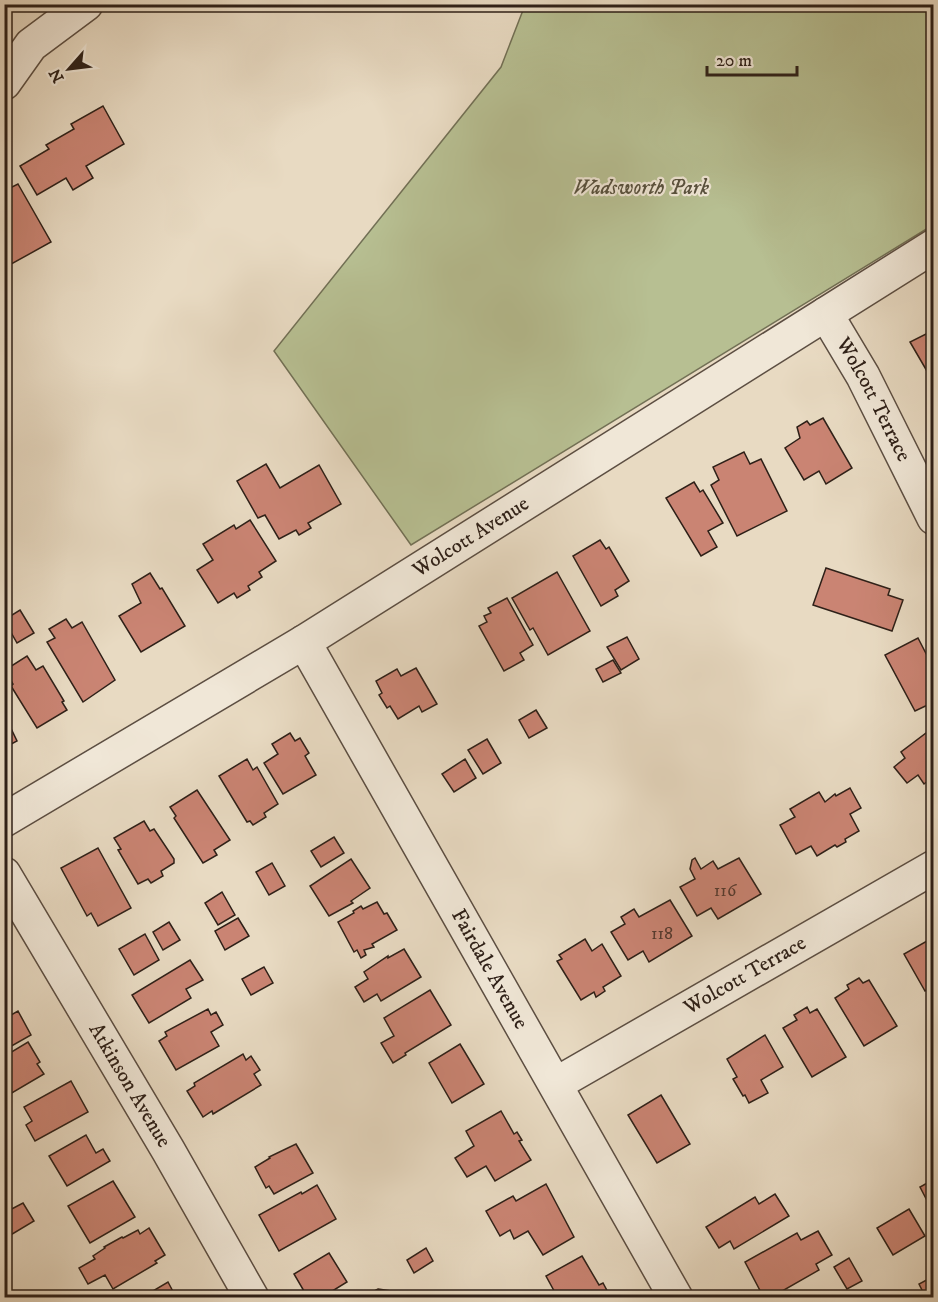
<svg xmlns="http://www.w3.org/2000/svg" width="938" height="1302" font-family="'IM FELL DW Pica',serif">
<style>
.green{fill:#b7bf92;stroke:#727055;stroke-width:1.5}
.building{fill:#ca8473;stroke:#2e2018;stroke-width:1.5}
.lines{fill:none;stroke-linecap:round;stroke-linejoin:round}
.minor-casing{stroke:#5c4e42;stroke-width:36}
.minor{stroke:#f0e7d7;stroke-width:33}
.labels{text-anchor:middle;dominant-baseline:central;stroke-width:4.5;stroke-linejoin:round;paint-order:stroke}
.number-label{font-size:18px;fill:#55392f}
.park-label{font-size:21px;font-style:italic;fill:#57503d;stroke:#f0e7d7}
.street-label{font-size:21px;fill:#2e2018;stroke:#f0e7d7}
</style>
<rect width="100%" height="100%" fill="#e8dac2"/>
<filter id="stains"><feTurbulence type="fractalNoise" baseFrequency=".00333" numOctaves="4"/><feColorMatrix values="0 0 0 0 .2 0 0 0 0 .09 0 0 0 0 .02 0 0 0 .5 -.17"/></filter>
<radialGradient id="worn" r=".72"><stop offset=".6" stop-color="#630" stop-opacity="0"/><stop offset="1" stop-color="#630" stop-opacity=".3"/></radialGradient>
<polygon class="green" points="525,5 933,5 933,225 411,545 274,351 501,67"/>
<g class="building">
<polygon points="103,106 124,144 86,166 93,178 73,190 66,178 37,195 20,166 49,149 46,145 74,129 71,124"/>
<polygon points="18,184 51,242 4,268 4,223 7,222 4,218 4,191"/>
<polygon points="934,330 934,377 931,378 910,342"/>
<polygon points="823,418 852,468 826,484 819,471 804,480 785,448 800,438 797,427 807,421 810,425"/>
<polygon points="744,452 750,464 761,459 787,511 737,536 711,485 719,480 713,467"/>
<polygon points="266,464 280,488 319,465 341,504 308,523 311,528 299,535 296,530 279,539 265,515 258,518 237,481"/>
<polygon points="694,482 700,492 703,490 723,523 708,531 717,547 701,556 666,498"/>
<polygon points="250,520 276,561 259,572 262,577 248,586 250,590 237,598 234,593 218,603 197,570 213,560 203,544 234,525 236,529"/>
<polygon points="600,540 606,549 609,547 629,581 615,590 618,596 601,606 573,556"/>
<polygon points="826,568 890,589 888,595 903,600 892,631 813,605"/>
<polygon points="557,572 590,631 548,655 533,628 530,630 512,598"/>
<polygon points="150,573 160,589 162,588 185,626 141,652 119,616 141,603 132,584"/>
<polygon points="507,598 533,645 520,653 524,660 504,671 479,626 487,622 484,616 491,613 488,608"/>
<polygon points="20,610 34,633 17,643 4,620"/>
<polygon points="66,619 72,628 82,622 115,680 83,702 47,642 55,638 49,629"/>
<polygon points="627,637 639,659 621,670 607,647"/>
<polygon points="918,638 934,669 934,702 915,711 885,655"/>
<polygon points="27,656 36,670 43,666 64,701 62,702 67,710 37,728 11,686 13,684 5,670"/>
<polygon points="613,660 621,673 603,682 596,669"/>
<polygon points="416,668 437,704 422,712 419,706 398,719 390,706 387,708 379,695 382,693 376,681 397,669 401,676"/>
<polygon points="536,710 547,728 529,738 519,720"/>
<polygon points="4,714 17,741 4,748"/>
<polygon points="934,727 934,776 924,784 918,775 907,783 894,767 905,758 901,752"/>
<polygon points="290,733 295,741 300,738 309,753 305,756 316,775 283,794 264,763 278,754 272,744"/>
<polygon points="487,739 501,763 483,774 468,750"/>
<polygon points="247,759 253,770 257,767 278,804 264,813 266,817 253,825 250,821 247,822 219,776"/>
<polygon points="465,759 476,778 454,792 442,774"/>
<polygon points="850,788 861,808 850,814 859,831 845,839 846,842 837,847 835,845 817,856 811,846 796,854 780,825 795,817 790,809 819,792 825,802 835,794 836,796"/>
<polygon points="197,790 230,840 214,850 217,855 203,863 174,818 176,816 170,807"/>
<polygon points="144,821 150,831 154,829 174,859 174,863 161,871 163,876 151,883 148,879 138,884 118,850 121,849 114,838"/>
<polygon points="334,837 344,853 321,867 311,851"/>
<polygon points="98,848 131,908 98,926 91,913 87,916 61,868"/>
<polygon points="695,858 701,869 713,861 718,869 739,858 761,894 718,919 711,908 697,916 680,887 695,879 690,869 692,860"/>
<polygon points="351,859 370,888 351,901 353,903 329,916 310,886"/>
<polygon points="272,863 285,886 269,895 256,872"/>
<polygon points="222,892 235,915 218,925 205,903"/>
<polygon points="670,900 692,936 649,962 643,951 628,960 611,932 625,924 621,917 634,909 639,917"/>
<polygon points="377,902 384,914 387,913 397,930 372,944 374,947 364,950 366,955 361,958 357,950 354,952 338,922 354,913 353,911 361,906 363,909"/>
<polygon points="238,918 249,936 225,950 215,931"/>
<polygon points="169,922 180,940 163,950 153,932"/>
<polygon points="145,934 159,960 134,975 119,949"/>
<polygon points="934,937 934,986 925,991 904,954"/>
<polygon points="585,939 592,951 602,944 621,976 603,987 605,991 596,997 594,992 581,1000 557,961 562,959 559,955"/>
<polygon points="404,949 421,977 381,1001 377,994 364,1002 355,987 368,979 364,972 388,956 388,958"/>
<polygon points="190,960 203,980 186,989 191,998 149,1023 132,995"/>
<polygon points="264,967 273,983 251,995 242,979"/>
<polygon points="859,978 863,983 869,980 897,1026 864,1046 835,998 849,989 847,985"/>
<polygon points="430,990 451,1025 405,1053 406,1055 393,1063 381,1043 394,1036 384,1018"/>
<polygon points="807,1007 810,1013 817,1009 846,1057 812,1077 783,1028 797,1020 794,1015"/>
<polygon points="208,1009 211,1015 216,1012 223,1025 211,1032 219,1046 176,1070 159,1041 167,1036 165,1032"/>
<polygon points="18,1011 31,1035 8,1048 4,1042 4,1019"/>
<polygon points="765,1035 783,1067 761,1080 768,1093 749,1103 745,1095 743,1096 733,1079 737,1077 727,1059"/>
<polygon points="28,1042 40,1062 37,1064 44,1074 5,1097 4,1054 9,1051 10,1053"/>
<polygon points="460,1044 484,1084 452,1103 429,1063"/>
<polygon points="243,1054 246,1060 251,1056 260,1070 254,1074 261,1085 213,1114 212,1111 203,1117 187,1091 195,1086 194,1083"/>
<polygon points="71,1081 88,1112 35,1141 26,1125 32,1121 24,1107"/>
<polygon points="661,1095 690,1144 657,1163 628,1115"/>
<polygon points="501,1111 514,1134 517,1132 522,1140 519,1141 531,1160 495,1181 486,1166 467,1177 455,1158 474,1146 466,1131"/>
<polygon points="86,1135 96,1153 103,1149 110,1161 67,1186 49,1156"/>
<polygon points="296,1144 313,1173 274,1194 269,1186 266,1188 255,1167 270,1158 269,1157"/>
<polygon points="113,1181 135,1217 90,1243 68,1206"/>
<polygon points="929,1182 934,1189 934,1214 920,1187"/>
<polygon points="546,1184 574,1237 543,1255 528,1231 514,1239 510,1230 500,1236 486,1211 513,1196 516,1201"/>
<polygon points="317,1185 336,1219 279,1251 259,1215 301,1192 302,1194"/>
<polygon points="775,1194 789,1216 734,1249 730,1241 719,1248 706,1227 755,1197 759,1204"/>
<polygon points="23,1203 34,1221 9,1236 4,1229 4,1213"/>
<polygon points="909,1209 925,1236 893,1255 877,1228"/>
<polygon points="149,1228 165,1255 155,1261 157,1263 113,1289 105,1275 88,1284 79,1268 95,1259 93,1256 105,1248 104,1247 122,1237 123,1238 138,1230 140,1234"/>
<polygon points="818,1231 832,1255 816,1264 819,1270 770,1298 764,1298 745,1262 797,1233 801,1240"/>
<polygon points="426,1248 433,1261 414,1273 407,1260"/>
<polygon points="329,1253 347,1282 321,1298 308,1298 294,1274"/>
<polygon points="582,1256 599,1285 603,1283 611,1298 558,1298 546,1276"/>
<polygon points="849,1258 862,1281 847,1289 834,1267"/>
<polygon points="934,1276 934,1298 926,1298 919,1284"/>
<polygon points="168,1282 176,1297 181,1294 183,1298 141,1298"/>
<polygon points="378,1289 391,1291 394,1298 361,1298"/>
</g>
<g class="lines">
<defs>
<g id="minor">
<polyline points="4,83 31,45 86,4"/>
<path id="s1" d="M 826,314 L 863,376 L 934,518"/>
<path id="s2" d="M 304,642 L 676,1298"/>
<path id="s3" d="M 4,820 L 304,642 L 934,246"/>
<path id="s4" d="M 4,874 L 168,1150 L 252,1298"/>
<path id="s5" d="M 556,1084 L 934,867"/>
</g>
</defs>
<use href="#minor" class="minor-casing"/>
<use href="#minor" class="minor"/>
</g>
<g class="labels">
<g class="number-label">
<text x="725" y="891">116</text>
<text x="662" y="934">118</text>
</g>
<g class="park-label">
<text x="641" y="188">Wadsworth Park</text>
</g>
<g class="street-label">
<text stroke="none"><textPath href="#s1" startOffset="98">Wolcott Terrace</textPath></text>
<text stroke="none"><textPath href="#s3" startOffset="546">Wolcott Avenue</textPath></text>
<text stroke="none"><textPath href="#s2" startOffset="376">Fairdale Avenue</textPath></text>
<text stroke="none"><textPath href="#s5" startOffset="218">Wolcott Terrace</textPath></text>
<text stroke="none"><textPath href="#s4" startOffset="246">Atkinson Avenue</textPath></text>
</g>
</g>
<rect width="938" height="1302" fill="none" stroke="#e8dac2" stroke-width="24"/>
<rect x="6" y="6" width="926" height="1290" fill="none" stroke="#2e2018" stroke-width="3"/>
<rect x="12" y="12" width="914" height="1278" fill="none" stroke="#2e2018" stroke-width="1.5"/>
<g transform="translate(69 69) rotate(242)" stroke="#f0e7d7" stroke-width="4.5" paint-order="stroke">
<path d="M0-4.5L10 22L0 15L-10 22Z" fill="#2e2018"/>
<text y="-9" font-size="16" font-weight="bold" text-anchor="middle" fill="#2e2018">N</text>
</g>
<path d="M707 66v9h90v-9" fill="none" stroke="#2e2018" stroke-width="3"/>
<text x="716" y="66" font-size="18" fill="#2e2018" stroke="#f0e7d7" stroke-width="4.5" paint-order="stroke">20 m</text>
<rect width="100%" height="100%" filter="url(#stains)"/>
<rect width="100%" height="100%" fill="url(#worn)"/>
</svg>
